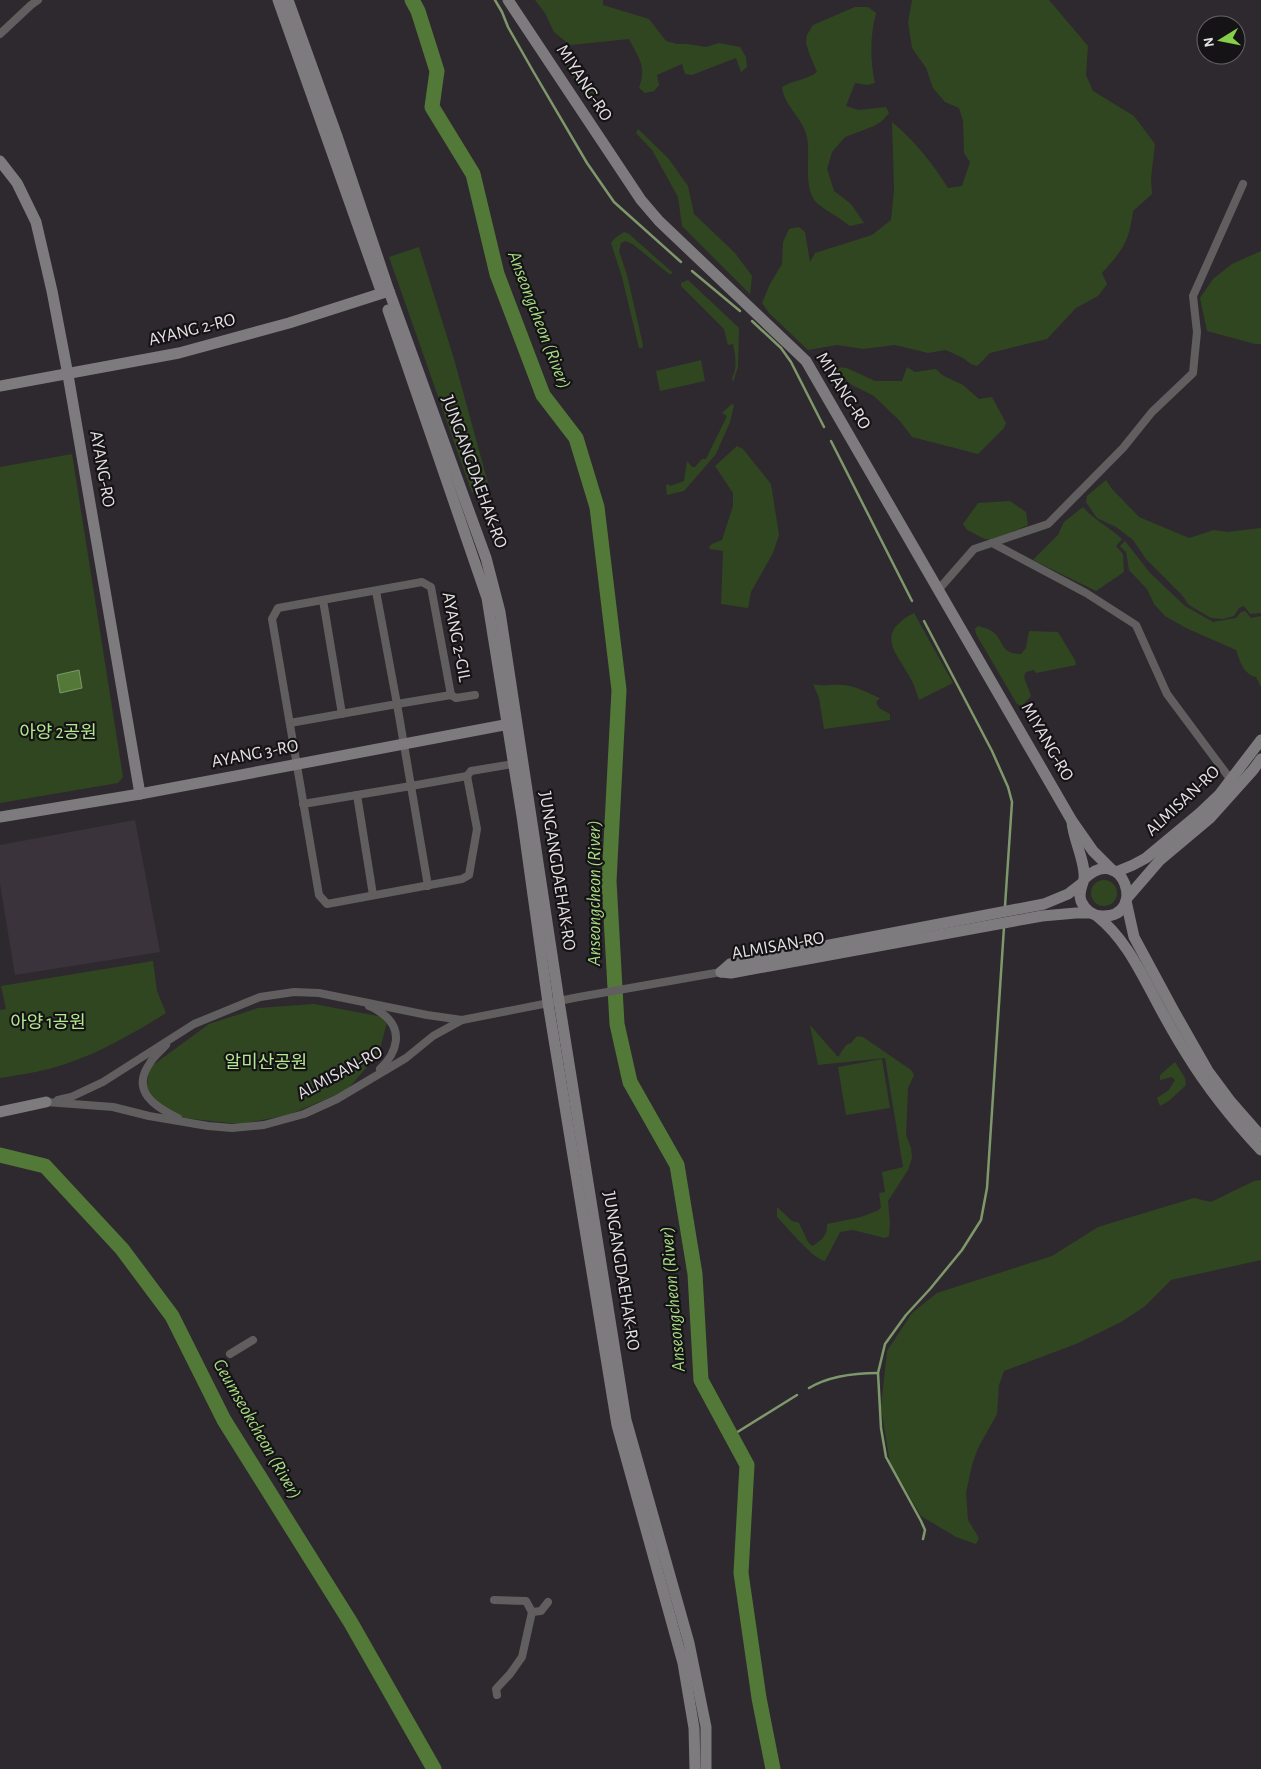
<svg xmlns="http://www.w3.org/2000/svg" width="1261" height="1769" font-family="'Alegreya Sans','Noto Sans KR',sans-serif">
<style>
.built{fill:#3b333b}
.green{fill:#304620}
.water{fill:#537938;stroke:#7e986b}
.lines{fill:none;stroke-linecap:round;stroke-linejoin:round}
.stream{stroke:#7e986b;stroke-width:2.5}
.river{stroke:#537938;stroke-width:15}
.street{stroke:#615e60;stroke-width:8}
.secondary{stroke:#7e7b7e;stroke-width:11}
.labels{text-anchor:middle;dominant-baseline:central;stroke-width:4.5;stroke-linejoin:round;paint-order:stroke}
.street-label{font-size:18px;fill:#e3e0e2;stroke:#151315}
.park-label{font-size:18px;fill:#b2e98d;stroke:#151315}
.water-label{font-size:19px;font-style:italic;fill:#a7dd82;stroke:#151315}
</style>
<rect width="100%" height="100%" fill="#2e292e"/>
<polygon class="built" points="135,820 160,952 15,975 0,884 0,845"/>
<g class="green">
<path d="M 535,0 L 603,0 L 603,5 L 649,19 L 666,41 L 677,44 L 687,44 L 706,47 L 719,43 L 740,47 L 746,57 L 747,67 L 741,72 L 736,58 L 692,75 L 685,74 L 682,64 L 657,75 L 659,85 L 654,91 L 645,93 L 639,88 C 647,66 639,59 629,39 L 570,45 L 554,32 L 545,13 Z"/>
<path d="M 912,0 L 1049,0 L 1088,46 L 1086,75 L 1093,91 L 1134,116 L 1155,144 L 1151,178 L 1152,194 L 1133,211 C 1129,243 1123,249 1102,273 L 1107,284 L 1098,296 L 1076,308 L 1047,339 L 990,353 L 977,366 L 971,364 L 963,358 L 946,350 L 928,353 L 895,345 L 863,349 L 837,345 L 808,350 L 769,313 L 762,303 L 770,284 L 782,264 L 783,242 L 789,229 L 799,227 L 805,232 L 810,262 L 815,253 L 872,235 L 891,220 L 894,190 L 892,122 C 914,140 933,164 948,188 L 962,186 L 970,162 L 964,153 L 963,121 L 959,108 L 945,102 L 933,88 L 926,68 L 912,48 L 908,22 Z"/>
<path d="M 855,7 L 868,7 L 876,13 C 870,35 870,61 875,83 L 867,85 L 855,83 L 846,106 L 859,110 L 886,107 L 889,113 L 882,121 L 874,126 L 845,137 L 832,152 L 827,169 L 834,191 L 851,204 L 864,223 L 850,226 C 840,218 828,212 818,204 C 802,190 811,156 807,137 C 803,118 784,106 782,87 C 794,80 806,80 817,72 L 809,53 L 806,43 L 807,35 L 813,25 Z"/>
<polygon points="567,63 576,70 594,91 594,98 587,99 566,65"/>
<polygon points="638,129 668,158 688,186 694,214 735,253 752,276 750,294 682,226 678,197 652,150 636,133"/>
<polygon points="624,232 629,234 672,272 672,274 669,274 634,245 626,241 621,243 619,251 627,275 643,345 642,348 639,348 622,277 611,243 615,238"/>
<polygon points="419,247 454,359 488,483 472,493 389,257"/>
<polygon points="1261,251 1261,344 1255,344 1207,331 1200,298 1213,279 1232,264"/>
<path d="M 688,280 L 739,328 L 738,367 L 733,382 L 732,378 C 738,368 735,355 733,344 L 728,345 L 724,329 L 681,286 L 681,283 Z"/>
<polygon points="701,360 705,381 660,391 656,371"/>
<polygon points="836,367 847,368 875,381 902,381 907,367 915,372 936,369 942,375 963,385 979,399 992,397 1006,423 1004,428 978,454 912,437 900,421 874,396 852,385 833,369"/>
<polygon points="732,404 734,405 730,422 716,454 684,491 667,495 666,485 669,484 670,486 684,481 687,461 692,467 695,467 702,459 706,459 727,416 722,413"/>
<polygon points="737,446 743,449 771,484 779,535 773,553 751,592 748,608 721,604 723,551 710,549 709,547 712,544 722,540 733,506 733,493 715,466"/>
<polygon points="72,454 123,777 118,783 0,803 0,467"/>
<polygon points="1106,480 1112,489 1139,517 1189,538 1214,530 1227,532 1261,528 1261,613 1250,614 1244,606 1239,608 1234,616 1223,619 1211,618 1189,605 1182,595 1146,559 1133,540 1116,527 1097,518 1086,502 1087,496"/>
<path d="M 1010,501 L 1026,512 L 1028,525 C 1019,529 994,541 985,539 C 979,537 973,532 967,530 L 963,524 L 978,503 Z"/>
<path d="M 1083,507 C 1094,520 1109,527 1122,539 L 1116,546 L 1123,554 L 1124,572 L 1096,591 L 1033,560 L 1058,535 L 1064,522 Z"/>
<path d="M 1125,541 L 1150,573 L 1185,606 L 1213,622 L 1236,618 L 1241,612 L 1245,611 L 1251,618 L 1261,616 L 1261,687 L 1256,677 C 1243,674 1240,661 1236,650 L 1186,628 L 1165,616 L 1154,604 L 1147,589 L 1129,570 L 1126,552 L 1120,546 Z"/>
<path d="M 914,613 L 953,683 L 919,700 C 917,694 915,687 912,681 C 899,654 872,635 914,613 Z"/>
<path d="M 978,626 C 982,627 987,628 990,630 C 1005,638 998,654 1021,654 L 1026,648 L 1029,631 L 1058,632 L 1075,660 L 1076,665 L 1036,673 L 1034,670 L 1026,672 L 1024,677 L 1031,696 L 1022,706 L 1017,704 L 976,634 L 975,629 Z"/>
<path d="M 813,684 C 823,687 831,684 841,685 C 855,685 867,693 880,698 L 876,702 L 879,708 L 890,714 L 890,720 L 824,729 L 819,698 Z"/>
<circle cx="1104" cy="893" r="13"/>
<path d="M 153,961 L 157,991 L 166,1013 C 129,1036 91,1058 49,1069 C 33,1073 16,1075 0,1078 L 0,1010 L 6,1009 L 1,986 Z"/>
<polygon points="314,1004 388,1018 379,1053 346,1091 288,1115 240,1124 164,1116 146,1093 149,1068 209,1024 258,1008"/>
<path d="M 810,1025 L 838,1057 L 846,1045 L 851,1043 L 857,1036 L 863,1037 L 911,1070 L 914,1075 L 908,1088 L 906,1135 L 911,1148 L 912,1158 L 908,1170 L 888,1201 L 890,1223 L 889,1236 L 885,1238 L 853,1230 L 840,1232 L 825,1261 C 813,1259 787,1227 777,1217 L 777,1207 L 792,1221 L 799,1223 L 808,1242 L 812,1246 C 822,1241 828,1234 827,1224 L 861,1217 L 879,1210 L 881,1207 L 879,1193 L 885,1192 L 882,1172 L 903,1167 L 885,1058 L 818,1065 Z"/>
<polygon points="882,1059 890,1108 846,1115 838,1067"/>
<polygon points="1175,1062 1185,1078 1186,1085 1170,1100 1160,1106 1157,1098 1169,1090 1175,1080 1172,1077 1160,1080 1160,1075"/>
<polygon points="1261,1180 1261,1260 1171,1280 1144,1307 1121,1322 1076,1344 1004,1371 999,1385 997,1414 978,1448 972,1465 966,1493 968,1520 979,1538 976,1544 956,1537 921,1516 890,1463 881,1407 887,1351 912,1313 937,1293 1052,1256 1098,1227 1194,1198 1211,1202 1254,1181"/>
</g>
<polygon class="water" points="79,670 82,688 60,693 57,675"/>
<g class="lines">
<g class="stream">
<polyline points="495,0 502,12 508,27 533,71 587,163 614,202 681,262"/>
<polyline points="692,271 740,311"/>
<polyline points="752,321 781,348 791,362 824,427"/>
<polyline points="831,441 912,601"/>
<polyline points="924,621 992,751 1008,787 1012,802 1005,906"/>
<path d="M 809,1388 C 829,1376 855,1373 878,1373"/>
<polyline points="731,1436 797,1395"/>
<polyline points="923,1539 925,1530 921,1521 886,1457 881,1428 878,1373 885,1344 906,1315 930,1289 962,1250 981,1220 987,1188 1004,927"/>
</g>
<g class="river">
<polyline points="412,0 418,11 437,71 432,107 473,174 497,274 543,395 576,438 597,507 619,690 609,881 617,1024 630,1082 677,1165 695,1274 701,1380 747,1465 741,1573 759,1698 773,1769"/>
<polyline points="0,1155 45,1166 122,1249 172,1316 224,1420 351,1623 434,1769"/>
</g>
<g class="street">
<polyline points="0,34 31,5 38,0"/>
<polyline points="992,543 1086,593 1136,625 1167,694 1231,780"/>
<polygon points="422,582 431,587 451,695 397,704 411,786 467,776 477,829 469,875 462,879 327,904 319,895 272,619 278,608"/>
<polyline points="939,589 974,549 1048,524 1123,448 1152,412 1193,373 1197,332 1193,296 1243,184"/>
<polyline points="323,600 342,714"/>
<polyline points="451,695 456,698 475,695"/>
<polyline points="290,723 397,704 376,591"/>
<polyline points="467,776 471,771 513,764"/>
<polyline points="357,795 373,895"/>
<polyline points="303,804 411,786 428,886"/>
<path d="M 369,1006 C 375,1008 378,1011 383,1014 C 404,1030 397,1053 380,1069"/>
<path d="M 166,1045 C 161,1051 154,1056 150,1063 C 130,1091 155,1107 178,1118"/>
<polyline points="58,1100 71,1097 103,1082 194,1024 260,997 294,992 319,993 427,1015 462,1020"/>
<polyline points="46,1102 113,1107 149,1116 208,1126 232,1128 264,1125 304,1114 337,1099 406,1058 433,1036 462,1020 579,997 721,972"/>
<polyline points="230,1354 253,1340"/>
<polyline points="494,1600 526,1601 532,1612"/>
<polyline points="497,1695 496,1689 510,1674 522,1657 532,1612 541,1611 548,1602"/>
</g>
<g class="secondary">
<polyline points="278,0 380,288"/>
<polyline points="288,0 337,136 389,291 486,558 500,612 559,1001 626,1420 689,1643 706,1727 706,1769"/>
<polyline points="508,0 641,200 659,221 806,361 1072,821 1093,851 1112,870"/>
<polyline points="0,161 17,183 36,222 52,291 68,375 140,794"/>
<polyline points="388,310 487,598 522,816 548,1003 617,1425 683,1663 694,1728 695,1769"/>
<polyline points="0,386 179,353 289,323 389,291"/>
<polyline points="0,817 140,794 515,723"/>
<path d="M 1072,822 C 1073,839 1086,863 1084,879 C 1082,887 1078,892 1081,901 C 1085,910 1093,916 1102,916 C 1148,918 1123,841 1084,879"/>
<polyline points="1116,872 1133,865 1146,858 1200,813 1219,795 1261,740"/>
<polyline points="1128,897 1160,860 1210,818 1253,770 1261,759"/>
<polyline points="1126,901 1134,937 1175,1013 1208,1071 1231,1102 1261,1136"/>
<path d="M 1097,916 C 1123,937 1137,965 1152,993 C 1163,1014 1174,1034 1186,1053 C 1208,1089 1233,1120 1261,1150"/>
<polyline points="721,972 731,973 1042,916 1076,913 1091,913"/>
<polyline points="721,972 730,964 1044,904 1068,894 1081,884"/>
<polyline points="0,1112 46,1102"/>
</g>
</g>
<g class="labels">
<g class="street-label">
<text transform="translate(584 83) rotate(57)">MIYANG-RO</text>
<text transform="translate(192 330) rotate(-14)">AYANG 2-RO</text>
<text transform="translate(843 391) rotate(58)">MIYANG-RO</text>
<text transform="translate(102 469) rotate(80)">AYANG-RO</text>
<text transform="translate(474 472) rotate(70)">JUNGANGDAEHAK-RO</text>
<text transform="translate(456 637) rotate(79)">AYANG 2-GIL</text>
<text transform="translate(1047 742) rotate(60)">MIYANG-RO</text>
<text transform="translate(255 754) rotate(-11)">AYANG 3-RO</text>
<text transform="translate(1183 801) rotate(-43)">ALMISAN-RO</text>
<text transform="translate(557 871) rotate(81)">JUNGANGDAEHAK-RO</text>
<text transform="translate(778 946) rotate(-10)">ALMISAN-RO</text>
<text transform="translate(340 1073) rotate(-28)">ALMISAN-RO</text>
<text transform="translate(621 1271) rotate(81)">JUNGANGDAEHAK-RO</text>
</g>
<g class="park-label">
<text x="58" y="733">아양 2공원</text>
<text x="48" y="1023">아양 1공원</text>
<text x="266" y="1063">알미산공원</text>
</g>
<g class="water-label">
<text transform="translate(539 320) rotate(69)">Anseongcheon (River)</text>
<text transform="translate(594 893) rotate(-90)">Anseongcheon (River)</text>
<text transform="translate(673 1299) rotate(-95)">Anseongcheon (River)</text>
<text transform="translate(257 1429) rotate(60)">Geumseokcheon (River)</text>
</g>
</g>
<g transform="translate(1221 40) rotate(260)"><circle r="24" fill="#151315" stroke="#676567"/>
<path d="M0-4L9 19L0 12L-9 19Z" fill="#86cf4b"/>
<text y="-8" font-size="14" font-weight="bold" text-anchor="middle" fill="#e3e0e2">N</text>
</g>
</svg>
